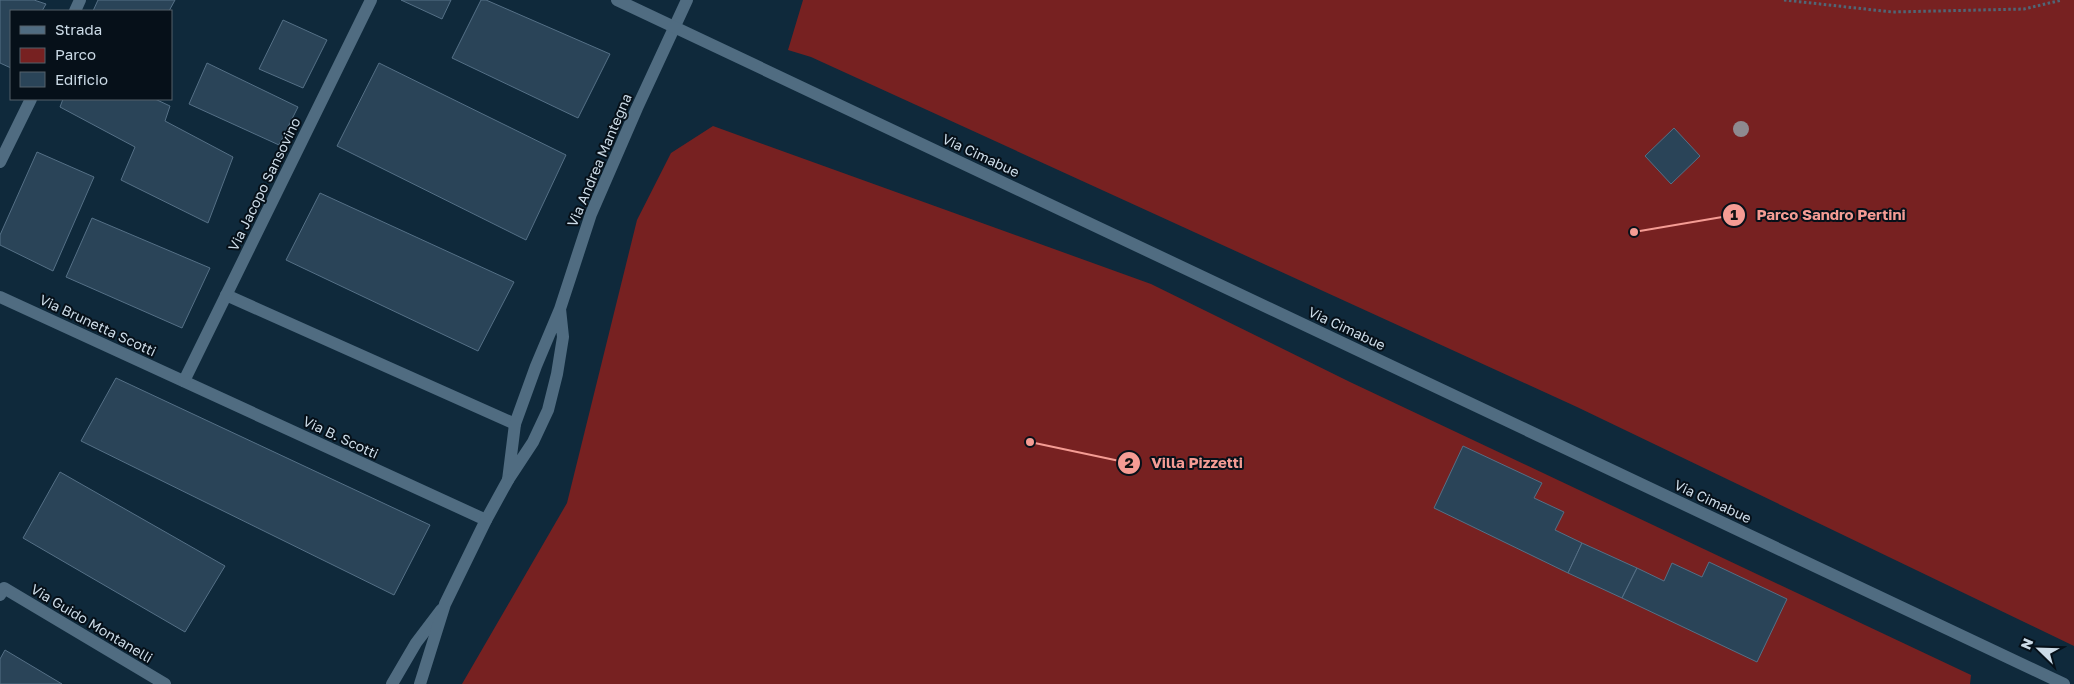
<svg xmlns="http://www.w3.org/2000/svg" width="2074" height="684" font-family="'Golos Text',sans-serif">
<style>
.green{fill:#772121}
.building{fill:#2a4458;stroke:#557086}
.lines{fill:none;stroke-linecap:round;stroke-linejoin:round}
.path{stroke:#506676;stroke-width:3;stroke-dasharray:2.5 2.5;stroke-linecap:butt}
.minor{stroke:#506c81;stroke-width:12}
.secondary{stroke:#506c81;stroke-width:12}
.tree{fill:#8e8a90}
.labels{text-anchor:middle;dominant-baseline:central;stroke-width:4;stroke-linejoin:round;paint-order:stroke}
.street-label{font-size:14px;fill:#ccdbe7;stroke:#061019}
.leader{fill:none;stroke:#f59c94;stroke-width:2}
.callout-dot{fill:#f59c94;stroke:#061019;stroke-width:2}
.mark-label{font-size:15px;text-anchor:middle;font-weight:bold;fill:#111}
.callout-label{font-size:15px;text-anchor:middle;font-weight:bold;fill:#f59c94;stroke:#061019;stroke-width:4;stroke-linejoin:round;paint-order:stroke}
</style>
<rect width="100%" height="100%" fill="#0f293b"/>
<g class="green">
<polygon points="803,0 2074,0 2074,646 1577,407 811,57 788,50"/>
<polygon points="713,126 1151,284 1350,382 1971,675 1970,684 462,684 567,503 637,220 671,153"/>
</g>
<g class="building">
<polygon points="0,0 34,0 46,4 42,11 11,11 11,68 0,63"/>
<polygon points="98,0 175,0 169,11 93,11"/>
<polygon points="401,0 451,0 442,19"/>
<polygon points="481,0 486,0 610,54 578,118 452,58"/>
<polygon points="283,20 327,40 303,88 259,69"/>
<polygon points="207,63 298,107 279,145 189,104"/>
<polygon points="379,63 566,155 526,240 337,146"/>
<polygon points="63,99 155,99 170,106 165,121 233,157 208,223 121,180 135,147 60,107"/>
<polygon points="1674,128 1700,156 1671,184 1645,156"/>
<polygon points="37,152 94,177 53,271 0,245 0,235"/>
<polygon points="320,193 514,282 478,351 286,260"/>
<polygon points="92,218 210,268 182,328 66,277"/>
<polygon points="116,378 430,525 394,595 81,441"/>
<polygon points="1463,446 1542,483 1534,498 1564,512 1555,530 1582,543 1568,573 1434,508"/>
<polygon points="60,472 225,566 185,632 23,538"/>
<polygon points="1582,543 1637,568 1622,598 1568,573"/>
<polygon points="1709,562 1787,599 1757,662 1622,598 1637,568 1664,581 1672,563 1702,577"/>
<polygon points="5,650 62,684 0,684 0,659"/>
</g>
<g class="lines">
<polyline class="path" points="1784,0 1892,12 2024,9 2062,0"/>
<g class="minor">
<polyline points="75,11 80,0"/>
<polyline points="0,162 31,99"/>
<polyline points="226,295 515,424"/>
<polyline points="0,297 486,520"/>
<polyline points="560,309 563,337 557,374 548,410 533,442 508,480 515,424 536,366 560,309 591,214 637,108 687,0"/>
<polyline points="184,381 371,0"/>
<polyline points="0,595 4,588 165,684"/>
<polyline points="392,684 416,643 441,610"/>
<polyline points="420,684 445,604 486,520 508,480"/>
</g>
<polyline class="secondary" points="617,0 2064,684"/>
</g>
<circle class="tree" cx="1741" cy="129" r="8"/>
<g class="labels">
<g class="street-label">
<text transform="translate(981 155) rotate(25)">Via Cimabue</text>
<text transform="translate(599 160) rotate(-67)">Via Andrea Mantegna</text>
<text transform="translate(264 184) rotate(-64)">Via Jacopo Sansovino</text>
<text transform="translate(98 325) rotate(25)">Via Brunetta Scotti</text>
<text transform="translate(1347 328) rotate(25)">Via Cimabue</text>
<text transform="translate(341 437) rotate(25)">Via B. Scotti</text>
<text transform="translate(1713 501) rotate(25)">Via Cimabue</text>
<text transform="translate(92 623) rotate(31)">Via Guido Montanelli</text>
</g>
</g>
<path class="leader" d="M1634 232L1734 215M1030 442L1129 463"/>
<g class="callout-dot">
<circle cx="1634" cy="232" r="5"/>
<circle cx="1030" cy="442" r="5"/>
<circle cx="1734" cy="215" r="12"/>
<circle cx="1129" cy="463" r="12"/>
</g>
<g class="mark-label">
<text x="1734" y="220">1</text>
<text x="1129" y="468">2</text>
</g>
<g class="callout-label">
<text x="1831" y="220">Parco Sandro Pertini</text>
<text x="1197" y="468">Villa Pizzetti</text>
</g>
<rect x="10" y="10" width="162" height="90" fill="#061019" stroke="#55616b"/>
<rect x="20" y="26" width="25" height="8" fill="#506c81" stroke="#55616b"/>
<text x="55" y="35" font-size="15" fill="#ccdbe7">Strada</text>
<rect x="20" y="48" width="25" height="15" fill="#772121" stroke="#55616b"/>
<text x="55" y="60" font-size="15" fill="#ccdbe7">Parco</text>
<rect x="20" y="72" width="25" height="15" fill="#2a4458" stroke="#55616b"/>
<text x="55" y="85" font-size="15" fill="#ccdbe7">Edificio</text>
<g transform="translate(2039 649) rotate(293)" stroke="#061019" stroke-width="4" paint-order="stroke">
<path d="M0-4L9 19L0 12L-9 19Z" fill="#ccdbe7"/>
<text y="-8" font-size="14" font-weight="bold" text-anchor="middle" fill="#ccdbe7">N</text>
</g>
</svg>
